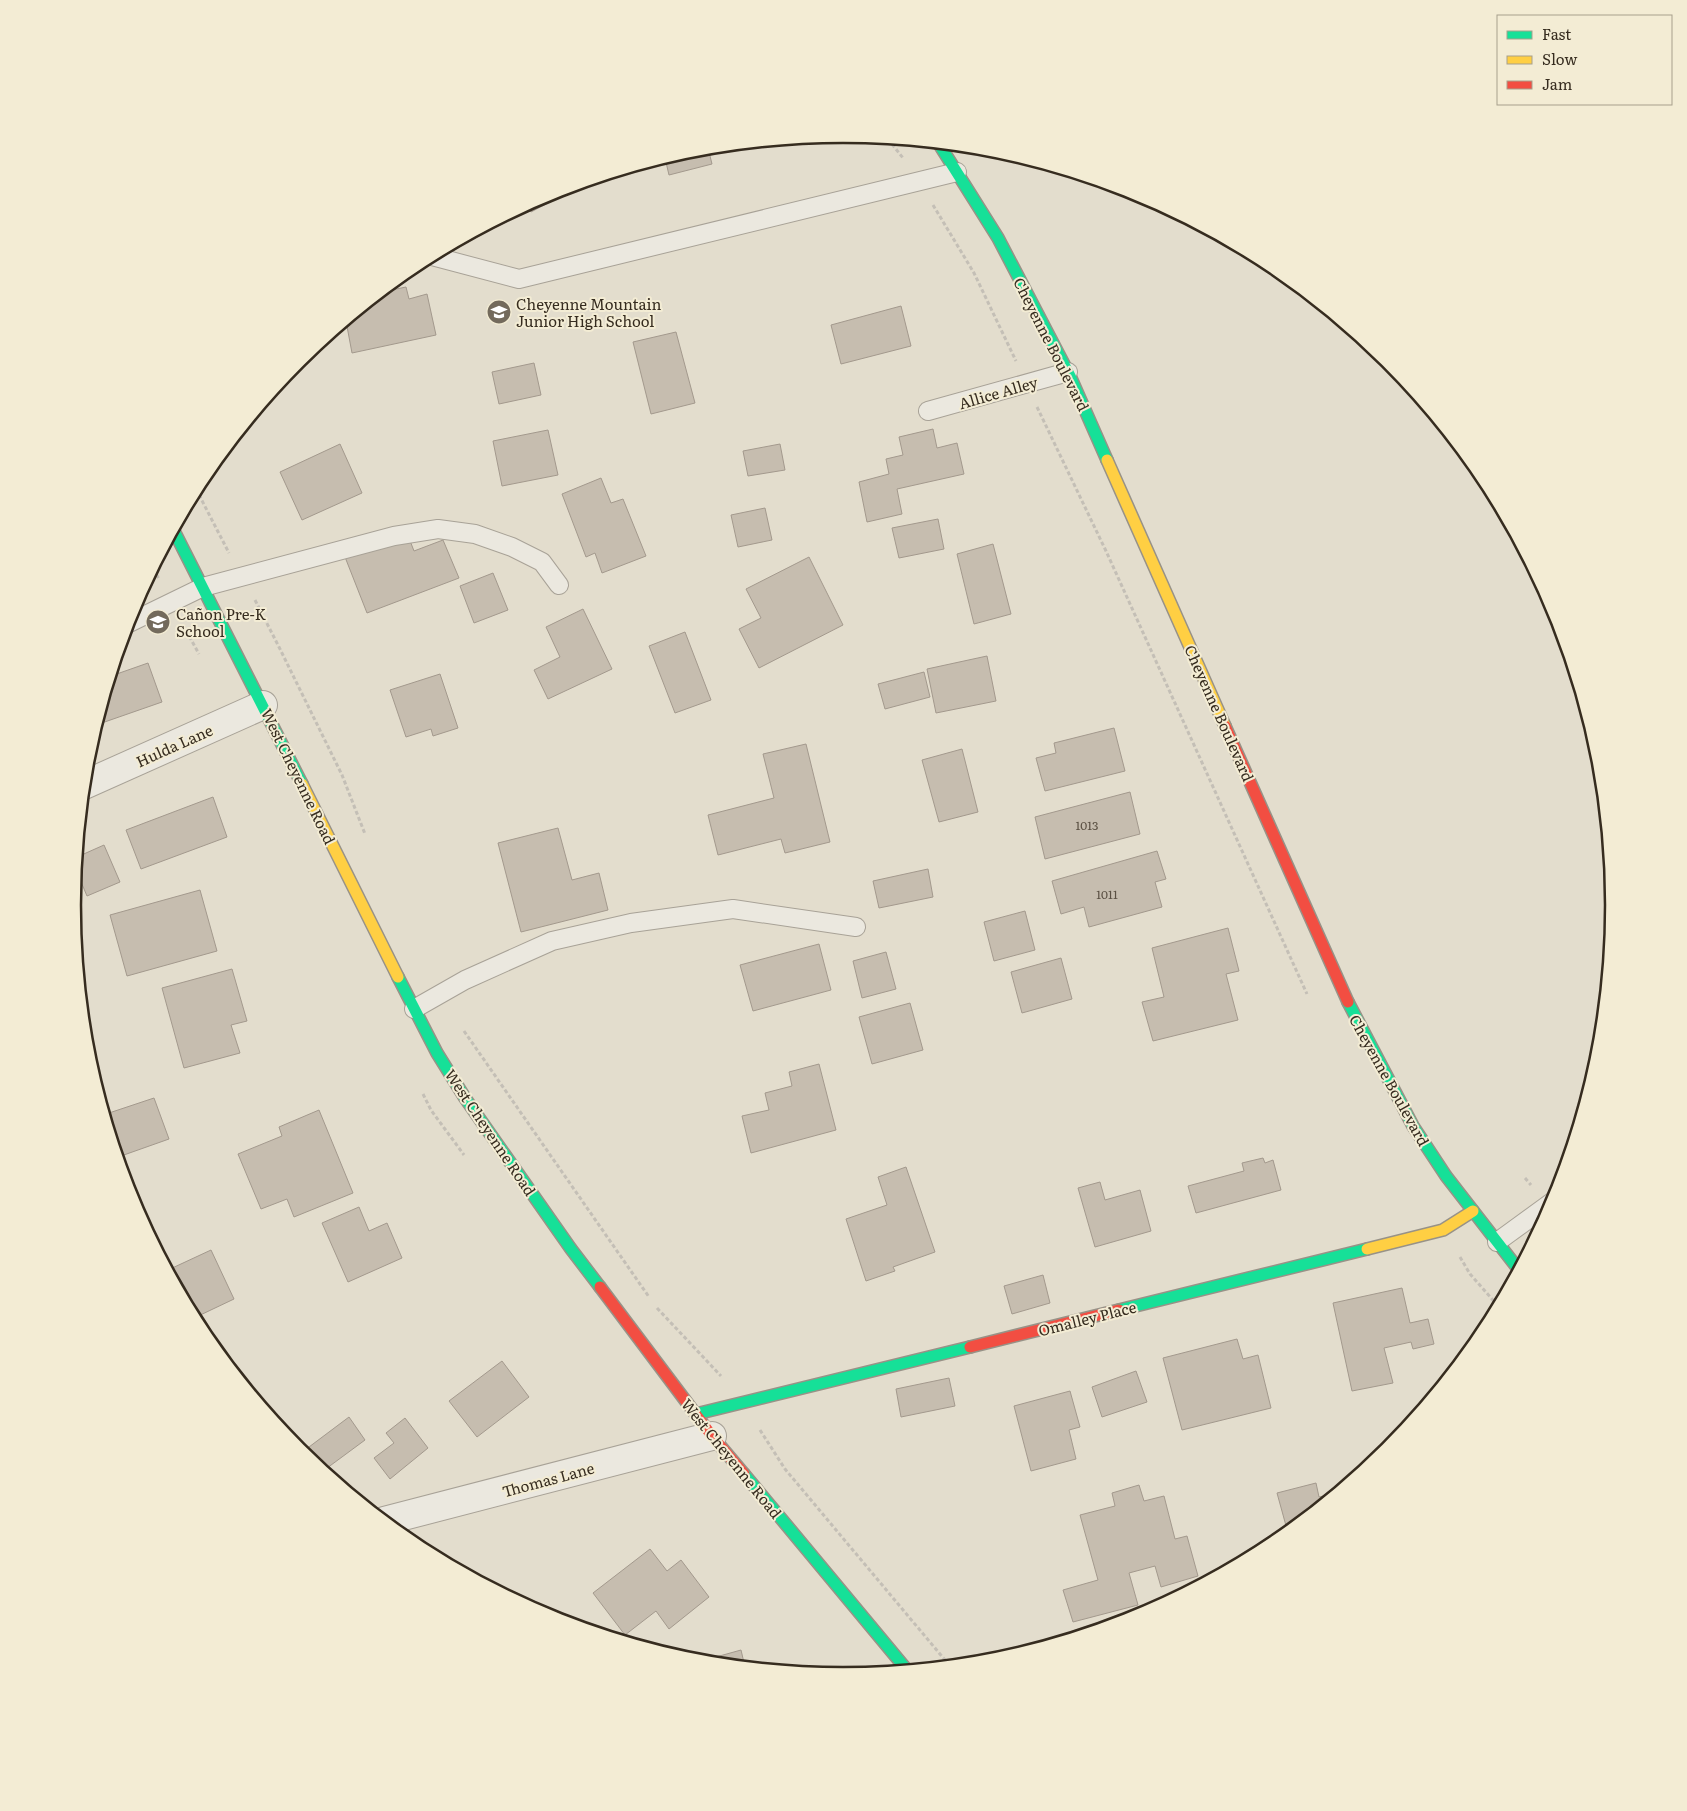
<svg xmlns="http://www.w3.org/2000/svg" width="1687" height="1811" font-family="Literata,serif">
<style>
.building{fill:#c6bdaf;stroke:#a3998d}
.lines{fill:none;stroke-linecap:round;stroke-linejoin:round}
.lane-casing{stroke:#a8a297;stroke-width:20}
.street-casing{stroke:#a8a297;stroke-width:30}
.fast-casing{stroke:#989287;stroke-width:14}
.slow-casing{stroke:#989287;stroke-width:14}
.jam-casing{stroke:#989287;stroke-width:14}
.path{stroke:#c4bfb6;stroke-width:3;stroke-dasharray:4 2.5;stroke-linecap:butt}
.lane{stroke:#ebe8df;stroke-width:18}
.street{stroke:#ebe8df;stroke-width:28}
.fast{stroke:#16e098;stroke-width:11}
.slow{stroke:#ffcf43;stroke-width:11}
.jam{stroke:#f24e42;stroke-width:11}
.labels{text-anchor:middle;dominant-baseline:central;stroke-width:4;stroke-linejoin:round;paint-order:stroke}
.number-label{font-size:12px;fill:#5a5043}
.poi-label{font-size:15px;fill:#362c1f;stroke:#f3ecd4;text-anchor:start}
.street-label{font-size:15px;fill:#362c1f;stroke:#f3ecd4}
.rim{fill:none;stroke:#362c1f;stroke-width:2.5}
</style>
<rect width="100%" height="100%" fill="#e3ddcd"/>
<g class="building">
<polygon points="708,148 712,164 669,175 665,158 693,149"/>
<polygon points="589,181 531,212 527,205 549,193"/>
<polygon points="406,287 409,299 427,294 436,335 352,353 346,321 382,292"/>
<polygon points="901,306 911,346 841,364 831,325"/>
<polygon points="676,332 695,403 651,414 633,342"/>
<polygon points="534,363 541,395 499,404 492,372"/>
<polygon points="933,429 937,448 957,443 964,474 897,489 902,514 867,522 859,482 889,474 886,459 903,455 899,437"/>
<polygon points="548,430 558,475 502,486 493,441"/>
<polygon points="340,444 362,493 302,520 280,472"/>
<polygon points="780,444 785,470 748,476 743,451"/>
<polygon points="601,478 611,503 623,499 646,556 602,573 595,553 586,557 562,494"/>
<polygon points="765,508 772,540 738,547 731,515"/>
<polygon points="938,519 944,549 899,558 892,528"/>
<polygon points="407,533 414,551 443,540 459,578 367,613 345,557"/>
<polygon points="993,544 1011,614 974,624 957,554"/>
<polygon points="809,557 843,625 759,668 739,629 761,618 746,589"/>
<polygon points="493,573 508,610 474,623 460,586"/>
<polygon points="583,609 612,669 548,699 534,670 560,657 546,627"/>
<polygon points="685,632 711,700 675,713 649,646"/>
<polygon points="987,656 996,701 936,713 927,669"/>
<polygon points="148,663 162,702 96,725 111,676"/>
<polygon points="924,672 930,697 885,709 878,684"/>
<polygon points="440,674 458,728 433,736 431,729 406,737 390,690"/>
<polygon points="1114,728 1125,771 1045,791 1036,758 1056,753 1054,743"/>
<polygon points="806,744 830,842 785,853 781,839 718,855 708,815 774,798 763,754"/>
<polygon points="962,749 978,812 939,822 922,760"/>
<polygon points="1130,792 1140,834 1045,859 1035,817"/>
<polygon points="213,797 227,837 141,869 126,830"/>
<polygon points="558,828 572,880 599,873 608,910 521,932 498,843"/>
<polygon points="104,845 120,882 87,896 76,870 77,857"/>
<polygon points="1157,851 1166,879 1155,882 1162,907 1089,927 1084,907 1061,914 1052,881"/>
<polygon points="928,869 933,897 879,908 873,881"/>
<polygon points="200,890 217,951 127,976 110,915"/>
<polygon points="1025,911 1035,950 994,961 984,922"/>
<polygon points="1228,928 1239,971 1226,974 1238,1020 1153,1041 1142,1002 1164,997 1152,948"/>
<polygon points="819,944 831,990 753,1011 740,965"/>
<polygon points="886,952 896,989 862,998 853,961"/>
<polygon points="1061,958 1072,999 1022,1013 1011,972"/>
<polygon points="232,969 247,1021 231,1025 240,1053 184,1068 162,988"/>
<polygon points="910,1003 923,1050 872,1064 859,1017"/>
<polygon points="819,1064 836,1130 751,1153 742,1116 769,1110 765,1093 792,1086 789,1072"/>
<polygon points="154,1098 169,1139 121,1156 106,1114"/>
<polygon points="319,1110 353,1193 294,1217 287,1199 261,1209 238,1154 282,1136 279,1127"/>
<polygon points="1263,1158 1265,1163 1273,1160 1281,1190 1196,1213 1188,1186 1244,1171 1242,1163"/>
<polygon points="906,1167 935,1252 893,1267 895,1271 866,1281 846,1219 887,1205 878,1177"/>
<polygon points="1100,1182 1105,1200 1140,1190 1151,1231 1095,1247 1078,1188"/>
<polygon points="359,1207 369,1231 387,1223 402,1258 348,1282 322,1223"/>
<polygon points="211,1250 234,1299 194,1318 168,1270"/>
<polygon points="1043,1275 1050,1303 1012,1314 1004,1286"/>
<polygon points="1402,1288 1410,1323 1428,1319 1434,1344 1413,1349 1411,1342 1384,1348 1393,1383 1352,1391 1333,1303"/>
<polygon points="1237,1339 1243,1359 1258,1355 1271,1408 1182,1430 1163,1358"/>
<polygon points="502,1361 529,1397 477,1437 449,1401"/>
<polygon points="1136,1371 1147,1402 1102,1417 1092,1387"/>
<polygon points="949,1378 955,1406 901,1417 896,1389"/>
<polygon points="1070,1391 1080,1427 1069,1430 1076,1459 1031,1471 1014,1406"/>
<polygon points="349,1417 365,1440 323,1471 301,1453"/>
<polygon points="405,1418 428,1448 390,1479 374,1458 394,1443 386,1433"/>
<polygon points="1316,1483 1319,1497 1337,1493 1288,1533 1277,1493"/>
<polygon points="1139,1485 1144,1501 1164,1496 1175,1539 1187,1536 1198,1576 1161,1587 1155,1566 1129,1573 1138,1605 1073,1622 1063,1590 1098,1580 1080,1515 1115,1506 1112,1493"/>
<polygon points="650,1549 667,1571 681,1560 709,1597 669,1629 656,1611 625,1635 593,1593"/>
<polygon points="741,1650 745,1667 698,1662"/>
</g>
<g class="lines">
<defs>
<g id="lane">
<polyline points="432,256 519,279 957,172"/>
<polyline points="928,411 1068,372"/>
<polyline points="127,624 203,587 394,536 438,529 475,534 512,547 542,562 559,585"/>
<polyline points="414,1009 465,980 552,941 631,923 733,909 856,927"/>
<polyline points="1497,1242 1556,1199"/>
</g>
<g id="street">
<polyline points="84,785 263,705"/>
<polyline points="384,1521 712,1436"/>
</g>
<g id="fast">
<polyline points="939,144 998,238 1070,376 1107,460"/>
<polyline points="174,531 302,784"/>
<polyline points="398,977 437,1053 465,1098 571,1249 600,1287"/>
<polyline points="1348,1002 1413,1126 1446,1176 1519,1270"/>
<polyline points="1119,1310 1367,1249"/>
<polyline points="696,1414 970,1347"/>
<polyline points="744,1474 907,1670"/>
</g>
<g id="slow">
<polyline points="1107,460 1225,726"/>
<polyline points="302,784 398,977"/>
<polyline points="1367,1249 1443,1230 1473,1211"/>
</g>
<g id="jam">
<polyline points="1225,726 1348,1002"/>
<polyline points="600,1287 712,1436 744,1474"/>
<polyline points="970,1347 1119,1310"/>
</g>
</defs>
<use href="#lane" class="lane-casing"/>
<use href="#street" class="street-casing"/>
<use href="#fast" class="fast-casing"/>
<use href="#slow" class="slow-casing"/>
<use href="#jam" class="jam-casing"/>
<g class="path">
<polyline points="888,139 903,158"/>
<polyline points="933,205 974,273 1016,361"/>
<polyline points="1037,407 1106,551 1307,994"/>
<polyline points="196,489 229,553"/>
<polyline points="153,569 159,579"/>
<polyline points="255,600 279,647 342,775 365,834"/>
<polyline points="183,625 199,654"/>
<polyline points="464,1031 649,1297"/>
<polyline points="423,1094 431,1110 464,1155"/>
<polyline points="1525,1178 1531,1185"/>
<polyline points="1460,1257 1470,1274 1499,1307"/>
<polyline points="657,1308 721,1376"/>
<polyline points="760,1430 785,1469 950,1666"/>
</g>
<use href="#lane" class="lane"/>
<use href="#street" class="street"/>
<use href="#fast" class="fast"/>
<use href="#slow" class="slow"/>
<use href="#jam" class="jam"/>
</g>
<defs>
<symbol id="school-disc" viewBox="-11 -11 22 22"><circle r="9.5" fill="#736a5c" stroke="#f3ecd4"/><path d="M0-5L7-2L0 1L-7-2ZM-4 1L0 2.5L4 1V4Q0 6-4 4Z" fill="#fff"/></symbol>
</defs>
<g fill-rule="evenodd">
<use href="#school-disc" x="485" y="298" width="28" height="28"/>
<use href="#school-disc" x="144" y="608" width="28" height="28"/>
</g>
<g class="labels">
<g class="number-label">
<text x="1087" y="825">1013</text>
<text x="1107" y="894">1011</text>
</g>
<g class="poi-label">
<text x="516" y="303">Cheyenne Mountain<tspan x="516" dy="17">Junior High School</tspan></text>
<text x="176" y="613">Cañon Pre-K<tspan x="176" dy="17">School</tspan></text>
</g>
<g class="street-label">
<text transform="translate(1052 344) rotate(63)">Cheyenne Boulevard</text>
<text transform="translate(998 392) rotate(-16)">Allice Alley</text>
<text transform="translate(1220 713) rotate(66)">Cheyenne Boulevard</text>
<text transform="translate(174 745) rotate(-24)">Hulda Lane</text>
<text transform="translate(299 776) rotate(64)">West Cheyenne Road</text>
<text transform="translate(1390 1080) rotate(61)">Cheyenne Boulevard</text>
<text transform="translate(491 1132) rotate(56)">West Cheyenne Road</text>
<text transform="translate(1087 1318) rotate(-14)">Omalley Place</text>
<text transform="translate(732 1458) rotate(51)">West Cheyenne Road</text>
<text transform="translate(548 1479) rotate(-15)">Thomas Lane</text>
</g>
</g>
<path d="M0 0H1687V1811H0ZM81 905a762 762 0 1 1 1524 0a762 762 0 1 1-1524 0Z" fill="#f3ecd4" fill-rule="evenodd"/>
<path class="rim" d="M81 905a762 762 0 1 1 1524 0a762 762 0 1 1-1524 0Z"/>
<rect x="1497" y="15" width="175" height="90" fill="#f3ecd4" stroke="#a79f8c"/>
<rect x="1507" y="31" width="25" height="8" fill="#16e098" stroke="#a79f8c"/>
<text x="1542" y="40" font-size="15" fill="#362c1f">Fast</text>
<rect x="1507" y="56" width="25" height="8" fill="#ffcf43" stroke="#a79f8c"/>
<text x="1542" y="65" font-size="15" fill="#362c1f">Slow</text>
<rect x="1507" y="81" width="25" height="8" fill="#f24e42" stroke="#a79f8c"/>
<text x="1542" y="90" font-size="15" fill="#362c1f">Jam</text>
</svg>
